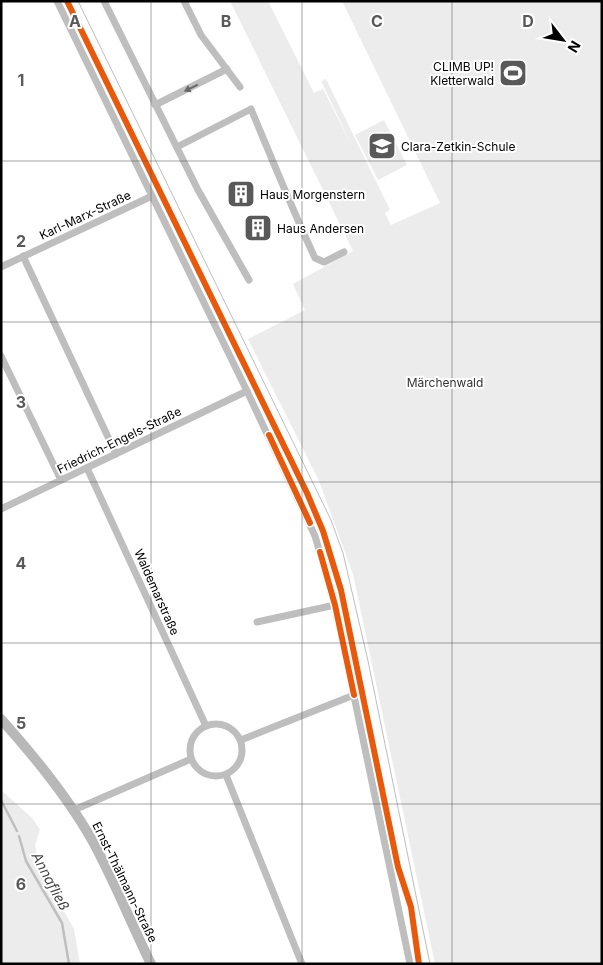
<svg xmlns="http://www.w3.org/2000/svg" width="603" height="965" font-family="Inter,sans-serif">
<style>
.green{fill:#ececec}
.lines{fill:none;stroke-linecap:round;stroke-linejoin:round}
.stream{stroke:#bfbfbf;stroke-width:2.5}
.street{stroke:#bebebe;stroke-width:7}
.secondary{stroke:#b8b8b8;stroke-width:10}
.tram{stroke:#bebebe;stroke-width:1}
.cycleway-casing{stroke:#fff;stroke-width:9}
.cycleway{stroke:#e8590c;stroke-width:6}
.oneway{fill:#686868}
.grid{fill:none;stroke:#595959;stroke-width:1;stroke-opacity:0.55}
.labels{text-anchor:middle;dominant-baseline:central;stroke-width:4;stroke-linejoin:round;paint-order:stroke}
.poi-label{font-size:12px;fill:#000;stroke:#fff;text-anchor:start}
.street-label{font-size:12px;fill:#000;stroke:#fff}
.park-label{font-size:12px;fill:#333;stroke:#fff}
.water-label{font-size:14px;font-style:italic;fill:#444;stroke:#fff}
.grid-label{font-size:16px;text-anchor:middle;font-weight:bold;fill:#595959;stroke:#fff;stroke-width:4;stroke-linejoin:round;paint-order:stroke}
</style>
<rect width="100%" height="100%" fill="#fff"/>
<g class="green">
<polygon points="230,1 268,1 314,93 323,89 352,146 321,81 326,79 390,210 385,213 391,225 440,203 342,1 602,1 602,964 435,964 353,574 319,481 248,339 305,310 293,284 353,251"/>
<polygon points="384,120 407,165 378,180 355,135"/>
<polygon points="1,790 33,819 40,830 35,846 40,869 74,929 80,964 1,964"/>
</g>
<g class="lines">
<g class="stream">
<polyline points="1,800 17,831"/>
<polyline points="19,836 26,861 62,923 69,964"/>
</g>
<g class="street">
<polyline points="57,1 247,391 315,536 335,605 410,964"/>
<polyline points="104,1 198,190 249,280"/>
<polyline points="184,1 201,35 240,87"/>
<polyline points="155,105 227,69"/>
<path d="M 177,147 L 251,109 C 272,159 292,209 315,258 L 324,262 L 344,252"/>
<polyline points="23,256 116,454"/>
<polyline points="1,267 152,196"/>
<polyline points="1,356 61,480"/>
<polyline points="87,468 206,726"/>
<polyline points="1,509 247,391"/>
<polyline points="257,622 335,605"/>
<circle cx="216" cy="750" r="26"/>
<polyline points="241,740 354,695"/>
<polyline points="226,775 302,964"/>
<polyline points="74,810 191,759"/>
</g>
<path class="secondary" d="M 1,719 C 35,757 67,796 92,840 C 114,880 131,923 151,964"/>
<polyline class="tram" points="78,1 331,520 343,553 368,661 430,964"/>
<defs>
<g id="cycleway">
<polyline points="67,1 307,493 323,531 341,590 398,867 411,907 419,964"/>
<polyline points="269,435 310,523"/>
<polyline points="320,552 335,605 354,695"/>
</g>
</defs>
<use href="#cycleway" class="cycleway-casing"/>
<use href="#cycleway" class="cycleway"/>
</g>
<defs><path id="oneway-solid" d="M-6-.8H1V-3.2L6.5 0L1 3.2V.8H-6Z" transform="scale(1.25)"/></defs>
<use class="oneway" href="#oneway-solid" transform="translate(191 88) rotate(154)"/>
<path class="grid" d="M 151,1 L 151,964M 302,1 L 302,964M 452,1 L 452,964M 1,161 L 602,161M 1,322 L 602,322M 1,482 L 602,482M 1,643 L 602,643M 1,804 L 602,804"/>
<defs>
<symbol id="stadium-square" viewBox="-11 -11 22 22"><rect x="-9" y="-9" width="18" height="18" rx="4" fill="#595959" stroke="#fff"/><path d="M0-5a6.5 5 0 1 0 0 10a6.5 5 0 1 0 0-10ZM-3.5-1.8h7v3.6h-7Z" fill="#fff"/></symbol>
<symbol id="school-square" viewBox="-11 -11 22 22"><rect x="-9" y="-9" width="18" height="18" rx="4" fill="#595959" stroke="#fff"/><path d="M0-5L7-2L0 1L-7-2ZM-4 1L0 2.5L4 1V4Q0 6-4 4Z" fill="#fff"/></symbol>
<symbol id="building-square" viewBox="-11 -11 22 22"><rect x="-9" y="-9" width="18" height="18" rx="4" fill="#595959" stroke="#fff"/><path d="M-4-6H4V6H1V3H-1V6H-4ZM-2.5-4.3h1.7v1.8h-1.7ZM.8-4.3h1.7v1.8H.8ZM-2.5-1h1.7V.8h-1.7ZM.8-1h1.7V.8H.8Z" fill="#fff"/></symbol>
</defs>
<g fill-rule="evenodd">
<use href="#stadium-square" x="497" y="57" width="32" height="32"/>
<use href="#school-square" x="366" y="130" width="32" height="32"/>
<use href="#building-square" x="225" y="178" width="32" height="32"/>
<use href="#building-square" x="242" y="212" width="32" height="32"/>
</g>
<g class="labels">
<g class="poi-label">
<text x="494" y="66" text-anchor="end">CLIMB UP!<tspan x="494" dy="14">Kletterwald</tspan></text>
<text x="401" y="146">Clara-Zetkin-Schule</text>
<text x="260" y="194">Haus Morgenstern</text>
<text x="277" y="228">Haus Andersen</text>
</g>
<g class="street-label">
<text transform="translate(85 215) rotate(-25)">Karl-Marx-Straße</text>
<text transform="translate(119 440) rotate(-26)">Friedrich-Engels-Straße</text>
<text transform="translate(157 592) rotate(66)">Waldemarstraße</text>
<text transform="translate(125 882) rotate(64)">Ernst-Thälmann-Straße</text>
</g>
<g class="park-label">
<text x="445" y="382">Märchenwald</text>
</g>
<g class="water-label">
<text transform="translate(51 881) rotate(62)">Annafließ</text>
</g>
</g>
<g class="grid-label">
<text x="75" y="27">A</text>
<text x="226" y="27">B</text>
<text x="377" y="27">C</text>
<text x="528" y="27">D</text>
<text x="21" y="86">1</text>
<text x="21" y="247">2</text>
<text x="21" y="408">3</text>
<text x="21" y="569">4</text>
<text x="21" y="729">5</text>
<text x="21" y="890">6</text>
</g>
<rect width="603" height="965" fill="none" stroke="#000000" stroke-width="5"/>
<g transform="translate(563 40) rotate(121)" stroke="#ffffff" stroke-width="4" paint-order="stroke">
<path d="M0-4L9 19L0 12L-9 19Z" fill="#000000"/>
<text y="-8" font-size="14" font-weight="bold" text-anchor="middle" fill="#000000">N</text>
</g>
</svg>
